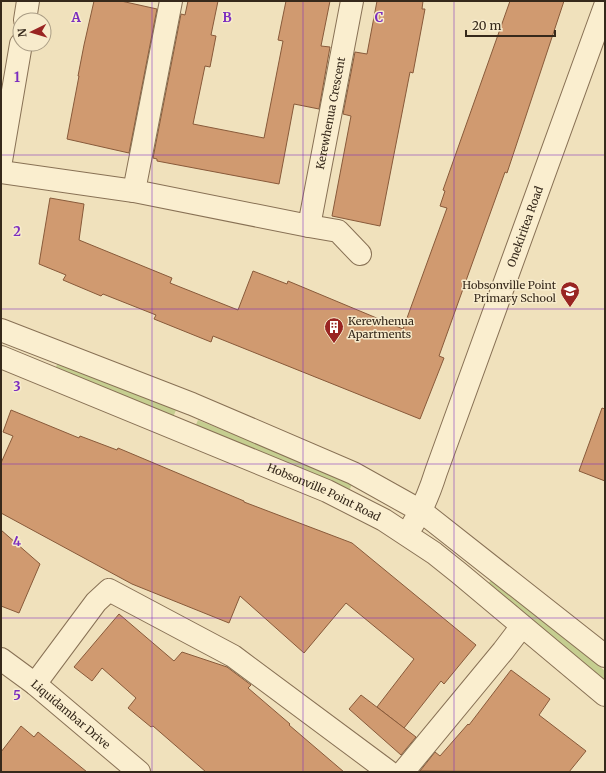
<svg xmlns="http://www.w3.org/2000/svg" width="606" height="773" font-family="Merriweather,serif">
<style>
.green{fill:#c5ce90}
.building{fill:#d09a70;stroke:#885a3a}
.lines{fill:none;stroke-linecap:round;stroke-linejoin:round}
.minor-casing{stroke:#887155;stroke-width:24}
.minor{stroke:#faeecf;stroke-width:22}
.grid{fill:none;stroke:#7b2cbf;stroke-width:1;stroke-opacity:0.55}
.labels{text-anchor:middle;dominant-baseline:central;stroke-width:3;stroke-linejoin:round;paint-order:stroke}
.street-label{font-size:11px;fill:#36291b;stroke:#f7ebcc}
.poi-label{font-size:11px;fill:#36291b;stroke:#f7ebcc;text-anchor:end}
.grid-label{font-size:13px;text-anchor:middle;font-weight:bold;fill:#7b2cbf;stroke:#f7ebcc;stroke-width:3;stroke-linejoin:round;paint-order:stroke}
</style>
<rect width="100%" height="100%" fill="#f0e1bc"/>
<g class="green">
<polygon points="58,362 176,410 172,420 54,372"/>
<polygon points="198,420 353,482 349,491 194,429"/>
<polygon points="493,578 605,671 605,685 486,586"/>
</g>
<g class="building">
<polygon points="94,1 121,1 157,9 129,153 67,139 79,76 78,76 84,45"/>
<polygon points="188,1 218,1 211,35 216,36 210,67 205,66 193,124 264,138 283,41 278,40 286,1 330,1 321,46 330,47 319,109 294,104 279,184 157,161 157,159 153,158 181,14 185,15"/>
<polygon points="377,1 423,1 422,9 425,9 413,73 410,72 380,226 332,216 351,116 343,114 355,52 367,54"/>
<polygon points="510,1 564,1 507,173 505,172 439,356 444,358 420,419 213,336 211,342 154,319 156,315 103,294 101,296 63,280 66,275 39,264 50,198 84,204 79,240 172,278 170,283 238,310 253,271 287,284 288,281 403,329 447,208 440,206 445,191 443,190"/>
<polygon points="602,408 605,409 605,481 579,471"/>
<polygon points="11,410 79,438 80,436 117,450 118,448 244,501 244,502 352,543 476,645 444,684 441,681 404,728 377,707 414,659 346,603 304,653 240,596 229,623 132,584 1,513 1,463 13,436 3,432"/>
<polygon points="1,530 40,564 19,613 1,606"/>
<polygon points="119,614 174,661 182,652 227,667 251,685 248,688 290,724 289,725 344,772 206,772 153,726 151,727 128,708 136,698 102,668 92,681 74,667"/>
<polygon points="511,670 550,699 539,715 586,751 569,772 420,771 435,752 440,756 468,724 469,725"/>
<polygon points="361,695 416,737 401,755 349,709"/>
<polygon points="21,726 34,737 38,732 87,772 1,772 1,752"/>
</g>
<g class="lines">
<defs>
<g id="minor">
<path id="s1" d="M 171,1 L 134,191 L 309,226 L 352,1"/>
<polyline points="25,20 28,1"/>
<polyline points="1,161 21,44"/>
<polyline points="1,172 134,191"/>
<polyline points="309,226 338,231 360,254"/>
<polyline points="1,330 192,404 353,473 421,511 605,656"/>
<path id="s2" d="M 1,357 L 327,491 L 384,520 L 434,553 L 459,573 L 605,695"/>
<path id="s3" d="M 413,524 C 424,507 430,491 436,472 L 605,6"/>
<path id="s4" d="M 1,659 L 35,684 L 139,772"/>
<polyline points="35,684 96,602 109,590 233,656 389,772"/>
<polyline points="403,772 503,651 522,626"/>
</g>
</defs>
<use href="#minor" class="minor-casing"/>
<use href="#minor" class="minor"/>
</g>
<path class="grid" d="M 152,1 L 152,772M 303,1 L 303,772M 454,1 L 454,772M 1,155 L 605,155M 1,309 L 605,309M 1,464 L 605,464M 1,618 L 605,618"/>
<defs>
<symbol id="school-pin" viewBox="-11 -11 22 30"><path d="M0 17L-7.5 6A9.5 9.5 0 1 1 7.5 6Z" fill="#992422" stroke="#f7ebcc"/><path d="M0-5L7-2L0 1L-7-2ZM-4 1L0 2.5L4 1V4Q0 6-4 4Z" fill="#fff"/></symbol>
<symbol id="building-pin" viewBox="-11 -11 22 30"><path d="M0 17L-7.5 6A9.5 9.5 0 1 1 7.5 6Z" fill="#992422" stroke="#f7ebcc"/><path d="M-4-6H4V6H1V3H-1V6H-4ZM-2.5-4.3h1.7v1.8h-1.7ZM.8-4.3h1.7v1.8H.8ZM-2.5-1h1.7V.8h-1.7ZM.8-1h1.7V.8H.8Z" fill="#fff"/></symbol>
</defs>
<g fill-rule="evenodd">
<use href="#school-pin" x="559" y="280" width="22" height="30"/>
<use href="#building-pin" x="323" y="316" width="22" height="30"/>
</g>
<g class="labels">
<g class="street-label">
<text stroke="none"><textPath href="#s1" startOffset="487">Kerewhenua Crescent</textPath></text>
<text stroke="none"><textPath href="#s3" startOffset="318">Onekiritea Road</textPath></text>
<text stroke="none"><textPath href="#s2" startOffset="350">Hobsonville Point Road</textPath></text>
<text stroke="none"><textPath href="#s4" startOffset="89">Liquidambar Drive</textPath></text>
</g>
<g class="poi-label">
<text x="556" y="285">Hobsonville Point<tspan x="556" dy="13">Primary School</tspan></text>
<text x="348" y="321" text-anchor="start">Kerewhenua<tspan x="348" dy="13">Apartments</tspan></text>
</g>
</g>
<g class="grid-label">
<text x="76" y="22">A</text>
<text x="227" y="22">B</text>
<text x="379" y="22">C</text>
<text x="17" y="82">1</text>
<text x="17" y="236">2</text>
<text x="17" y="391">3</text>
<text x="17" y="546">4</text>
<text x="17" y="700">5</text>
</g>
<rect width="606" height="773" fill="none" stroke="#36291b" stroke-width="4"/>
<g transform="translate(32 32) rotate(265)"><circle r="19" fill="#f7ebcc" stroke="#aa9d85"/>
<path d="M0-3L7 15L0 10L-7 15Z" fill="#992422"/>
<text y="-6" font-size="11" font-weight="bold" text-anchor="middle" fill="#36291b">N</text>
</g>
<path d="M466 30v6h89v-6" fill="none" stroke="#36291b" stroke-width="2"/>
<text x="472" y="30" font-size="12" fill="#36291b" stroke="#f7ebcc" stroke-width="3" paint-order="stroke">20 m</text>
</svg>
